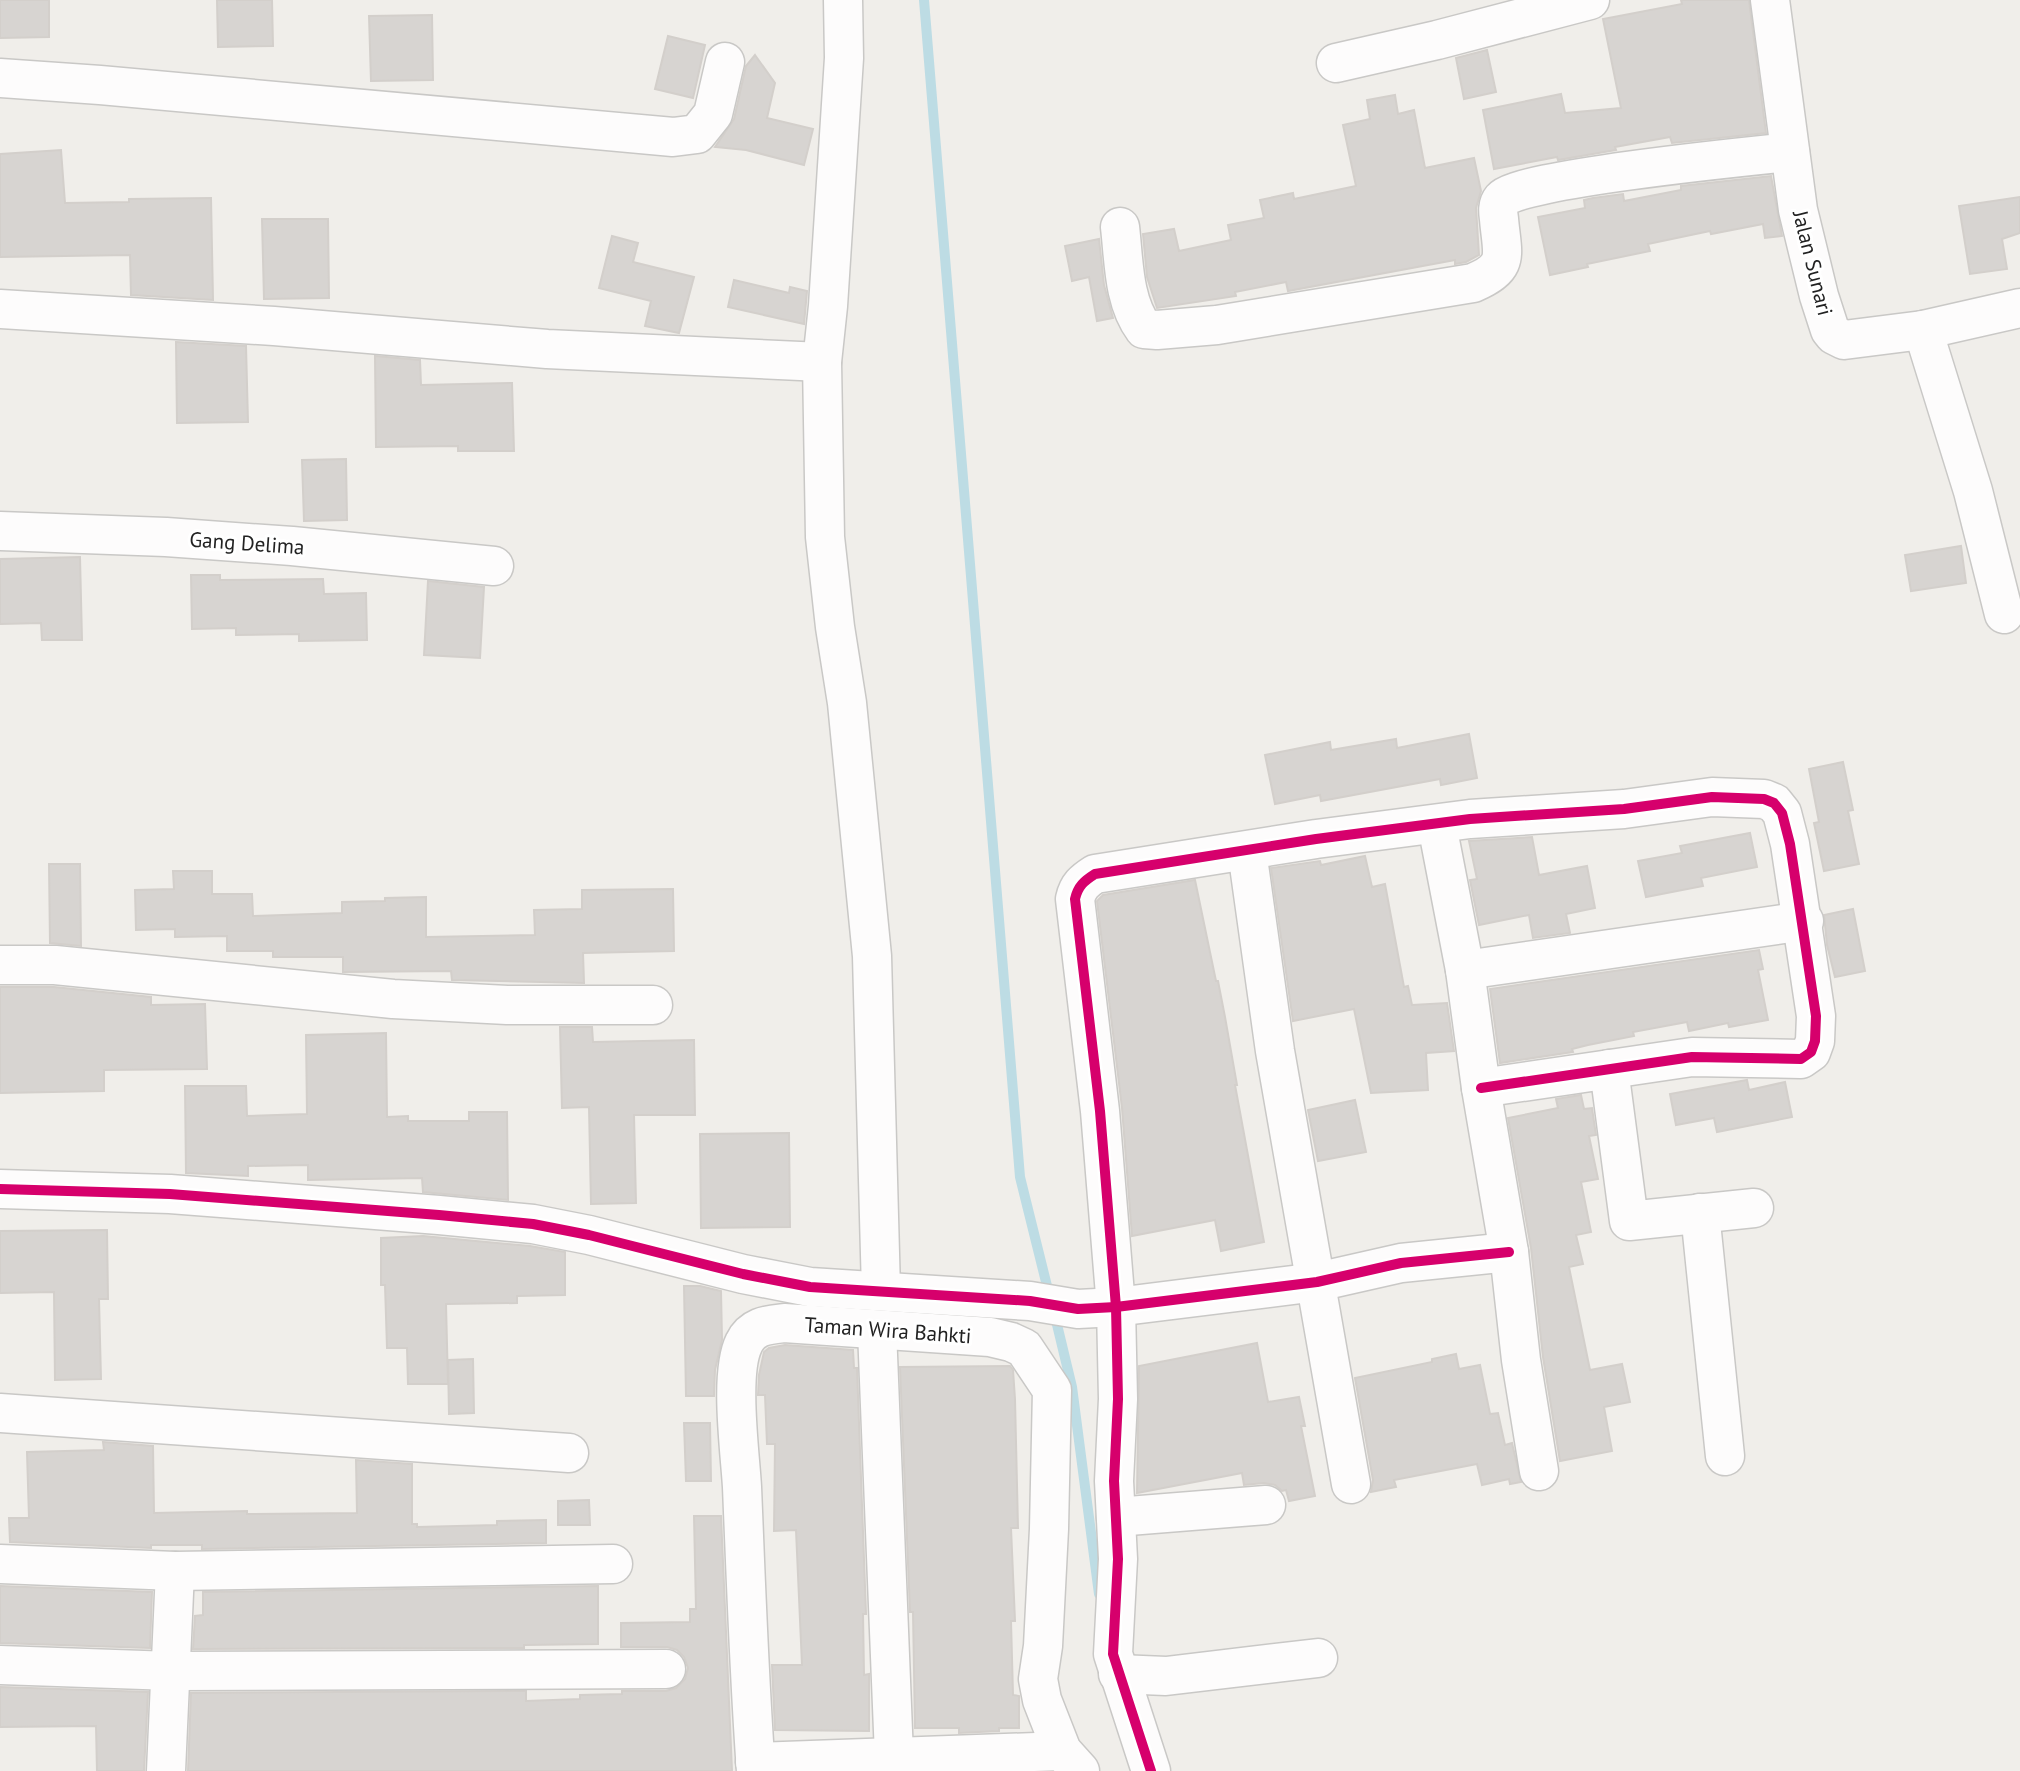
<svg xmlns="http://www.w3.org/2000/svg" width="2020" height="1771" font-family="'PT Sans',sans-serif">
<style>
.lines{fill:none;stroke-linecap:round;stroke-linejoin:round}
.stream{stroke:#bddce4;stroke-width:10}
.building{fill:#d7d4d1;stroke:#d3cfcb;stroke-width:2}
.street-casing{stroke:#c9c8c6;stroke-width:41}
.street{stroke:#fdfcfc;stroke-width:38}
.cycleway-casing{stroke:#fff;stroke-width:15}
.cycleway{stroke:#d6006c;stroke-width:10}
.labels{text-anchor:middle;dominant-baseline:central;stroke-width:6;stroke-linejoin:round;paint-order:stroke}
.street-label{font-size:21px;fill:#222;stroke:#fff}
</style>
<rect width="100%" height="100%" fill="#f0eeea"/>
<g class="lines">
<g class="stream">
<polyline points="924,0 1020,1177 1049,1294"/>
<polyline points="1054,1312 1072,1387 1099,1594"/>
</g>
</g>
<g class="building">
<polygon points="0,0 49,0 49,37 0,38"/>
<polygon points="217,0 272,0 273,46 218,47"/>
<polygon points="1681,0 1749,0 1766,133 1672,143 1670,137 1615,147 1616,150 1558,160 1557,157 1494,169 1483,110 1561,94 1565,113 1621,108 1603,19 1682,4"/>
<polygon points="432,15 433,80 371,81 369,16"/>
<polygon points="668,36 705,45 693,98 655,89"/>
<polygon points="1487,50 1496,92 1464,99 1456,58"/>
<polygon points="755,55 775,83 767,118 813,129 804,165 746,150 715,147 734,119 746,66"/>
<polygon points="1395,95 1398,114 1414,110 1425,168 1474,158 1481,191 1476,208 1479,255 1466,262 1455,264 1455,260 1288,291 1286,282 1235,292 1236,296 1157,308 1147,277 1143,234 1174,229 1179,251 1231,240 1228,225 1264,218 1260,200 1293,193 1294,199 1356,186 1343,125 1370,119 1367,100"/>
<polygon points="61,150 65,203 129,202 129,199 211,198 213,300 131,295 130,255 0,257 0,154"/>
<polygon points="1771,176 1782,236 1765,238 1763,224 1711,234 1710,231 1648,244 1650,251 1587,264 1588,267 1550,275 1538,217 1585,208 1584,200 1593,198 1623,194 1624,201 1681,190 1681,186"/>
<polygon points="2020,197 2020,233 2002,239 2007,269 1970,274 1959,206"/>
<polygon points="262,219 328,219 329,298 264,299"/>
<polygon points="612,236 638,243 633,262 694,277 679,333 645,326 651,301 599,288"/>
<polygon points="1099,239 1104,285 1113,318 1097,321 1089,277 1072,281 1065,246"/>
<polygon points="734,280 789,293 790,287 807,291 804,324 728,307"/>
<polygon points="176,342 246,346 248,422 177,423"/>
<polygon points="375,356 420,360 421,385 512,383 514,451 458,451 458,446 376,447"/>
<polygon points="346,459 347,520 304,521 302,460"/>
<polygon points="1961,546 1966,583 1911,591 1905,555"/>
<polygon points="80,557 82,640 42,640 41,623 0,624 0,559"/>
<polygon points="191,575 220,575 220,580 323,579 324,594 366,593 367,640 299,641 299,634 236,635 236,628 192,629"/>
<polygon points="428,581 484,587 480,658 424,655"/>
<polygon points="1469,734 1477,778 1441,785 1440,779 1321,801 1320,795 1275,804 1265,755 1330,742 1331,750 1396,739 1397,748"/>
<polygon points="1843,762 1853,810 1848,811 1859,864 1824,871 1814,823 1819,822 1809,769"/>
<polygon points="1750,833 1757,867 1701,878 1703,886 1646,897 1638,861 1682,853 1680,846"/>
<polygon points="1532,837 1539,875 1587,866 1595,908 1566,914 1570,933 1533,938 1529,915 1479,925 1470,880 1477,879 1469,841"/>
<polygon points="1365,856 1372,887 1385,884 1404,987 1408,986 1412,1005 1447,1003 1454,1051 1426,1053 1428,1090 1371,1093 1354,1009 1293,1021 1271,868 1320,861 1321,865"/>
<polygon points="49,864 80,864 81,946 50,943"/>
<polygon points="173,871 212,871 212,894 252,894 253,916 342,913 342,902 385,901 385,898 426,897 426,937 535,935 534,910 582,909 582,890 673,889 674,951 583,953 584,983 452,980 451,971 343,972 343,957 273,957 273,951 227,951 227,936 175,937 175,929 136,930 135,890 174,889"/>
<polygon points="1195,880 1216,981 1218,981 1225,1017 1237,1085 1235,1085 1264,1242 1221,1251 1215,1220 1132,1236 1122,1108 1097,901 1103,895"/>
<polygon points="1853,909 1865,971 1835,977 1827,945 1824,915"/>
<polygon points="1759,950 1763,969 1758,970 1768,1020 1729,1027 1728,1023 1689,1031 1687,1022 1633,1032 1634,1036 1588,1045 1572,1049 1573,1052 1500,1063 1490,989"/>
<polygon points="0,987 54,987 151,997 151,1005 205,1004 207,1069 104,1070 104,1091 0,1093"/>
<polygon points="560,1027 592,1027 593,1042 694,1040 695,1115 634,1115 636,1203 591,1204 589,1107 562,1108"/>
<polygon points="386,1033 387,1117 408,1116 408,1121 469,1121 469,1112 507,1112 508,1200 423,1192 422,1178 308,1180 308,1165 248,1166 248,1176 186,1173 185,1086 246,1086 247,1116 307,1114 306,1035"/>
<polygon points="1747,1080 1749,1090 1785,1082 1792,1117 1717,1132 1714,1118 1676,1125 1670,1094"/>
<polygon points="1581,1095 1584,1109 1592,1108 1596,1135 1589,1136 1598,1179 1581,1182 1591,1232 1576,1235 1583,1264 1569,1267 1590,1370 1622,1364 1630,1402 1604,1407 1612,1451 1560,1461 1543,1357 1531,1248 1508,1118 1558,1108 1556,1099"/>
<polygon points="1355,1100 1366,1152 1318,1161 1308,1110"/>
<polygon points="789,1133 790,1227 701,1228 700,1134"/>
<polygon points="107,1230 108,1299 99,1299 101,1379 55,1380 54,1292 0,1293 0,1231"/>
<polygon points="423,1236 530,1246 565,1252 565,1295 517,1296 517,1303 446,1304 448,1384 408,1384 407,1348 387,1348 385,1285 381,1285 381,1238"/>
<polygon points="684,1286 700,1286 721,1291 722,1340 715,1370 714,1396 686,1396"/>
<polygon points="1257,1343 1268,1402 1299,1397 1305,1426 1301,1426 1315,1496 1289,1501 1286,1490 1282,1491 1275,1485 1264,1483 1244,1485 1242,1473 1137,1493 1139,1366"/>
<polygon points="785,1345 853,1350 854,1368 857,1368 866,1614 863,1614 864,1675 869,1674 869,1731 775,1730 772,1665 802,1665 796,1530 774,1531 775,1444 767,1444 765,1395 758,1395 759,1375 764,1352 769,1348"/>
<polygon points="1456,1354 1459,1369 1480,1365 1490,1414 1498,1413 1505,1445 1512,1443 1521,1482 1510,1484 1509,1479 1482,1485 1477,1464 1394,1480 1396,1487 1371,1492 1373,1480 1355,1378 1432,1362 1432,1359"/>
<polygon points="473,1359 474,1413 449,1414 448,1360"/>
<polygon points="1010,1366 1013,1370 1015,1399 1018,1528 1011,1528 1015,1621 1011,1621 1013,1695 1019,1696 1019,1728 999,1728 999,1731 959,1733 959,1728 915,1728 913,1612 910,1612 900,1367"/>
<polygon points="684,1423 710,1423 711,1481 686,1481"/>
<polygon points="103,1442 153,1446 154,1513 247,1511 247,1514 357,1513 356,1460 412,1464 412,1524 417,1524 417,1527 497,1525 497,1521 546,1520 546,1543 202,1549 202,1545 151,1545 151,1548 10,1542 9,1518 29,1518 27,1452 104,1450"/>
<polygon points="589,1500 590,1525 558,1525 558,1501"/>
<polygon points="694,1516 721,1516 732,1771 188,1771 191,1693 526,1691 526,1701 580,1699 580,1695 622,1694 622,1691 666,1691 676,1688 685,1679 688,1668 684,1657 677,1650 667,1647 621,1647 621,1623 690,1622 690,1609 696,1609"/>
<polygon points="0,1586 152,1592 150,1648 0,1643"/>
<polygon points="598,1586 598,1644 524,1645 524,1648 193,1649 195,1616 203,1615 203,1592"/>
<polygon points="0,1687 148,1692 144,1771 97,1771 96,1726 0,1727"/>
</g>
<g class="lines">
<defs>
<g id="street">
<polyline points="843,0 844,58 828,306 822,362 825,537 835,627 847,703 872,956 881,1291"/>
<polyline points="1770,0 1798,210 1819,296 1830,330 1834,335 1844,340 1923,330 2020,308"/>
<polyline points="1336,63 1437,40 1590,0"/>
<polyline points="0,78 100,85 673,137 697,134 713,114 725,62"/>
<path d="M 1120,227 C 1124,261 1123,301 1144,329 L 1157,330 L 1217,325 L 1473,283 C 1511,267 1502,255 1499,219 C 1498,212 1497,205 1502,199 C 1518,179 1751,156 1790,152"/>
<polyline points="0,309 274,326 547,349 822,362"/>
<polyline points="1923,330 1973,491 2004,614"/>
<polyline points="0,531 166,537 292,546 494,566"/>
<polyline points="1437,825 1465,970 1481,1088 1509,1252 1521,1360 1539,1471"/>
<polyline points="1247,851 1275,1051 1351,1484"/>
<polyline points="0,965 55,965 393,999 507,1005 653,1005"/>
<polyline points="1465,970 1804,921"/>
<polyline points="1609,1069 1629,1221 1754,1208"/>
<polyline points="0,1189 170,1194 439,1215 533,1224 589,1235 743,1274 810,1287 1030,1301 1078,1309 1116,1307 1317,1282 1401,1263 1509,1252"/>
<polyline points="1700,1213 1725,1456"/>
<polyline points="877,1330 894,1756"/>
<polyline points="0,1413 569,1453"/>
<polyline points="1116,1517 1266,1505"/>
<polyline points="0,1564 175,1571 613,1564"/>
<polyline points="0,1665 172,1671 666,1669"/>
<polyline points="1118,1674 1166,1676 1318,1658"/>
<polyline points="755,1762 1062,1751"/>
<polyline points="166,1771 175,1571"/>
<path d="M 756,1771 C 749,1676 746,1582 742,1487 C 740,1452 729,1373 744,1343 C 752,1326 767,1325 784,1323 L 990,1337 L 1011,1342 L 1024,1348 L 1052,1390 L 1049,1529 L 1043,1646 L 1038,1679 L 1042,1700 L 1062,1751 L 1080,1771"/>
<path d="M 1151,1771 L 1113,1654 L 1118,1559 L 1114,1481 L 1118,1399 L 1116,1307 L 1100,1111 L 1075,899 C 1078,886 1084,881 1095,874 L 1316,839 L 1470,819 L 1624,809 L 1712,797 L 1764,799 L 1774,803 L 1782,813 L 1790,844 L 1816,1016 L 1815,1041 L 1811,1052 L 1801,1059 L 1692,1057 L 1481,1088"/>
</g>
</defs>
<use href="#street" class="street-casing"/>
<use href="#street" class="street"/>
<defs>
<g id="cycleway">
<polyline points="0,1189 170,1194 439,1215 533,1224 589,1235 743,1274 810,1287 1030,1301 1078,1309 1116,1307 1317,1282 1401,1263 1509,1252"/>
<path d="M 1151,1771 L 1113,1654 L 1118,1559 L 1114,1481 L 1118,1399 L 1116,1307 L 1100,1111 L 1075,899 C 1078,886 1084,881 1095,874 L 1316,839 L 1470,819 L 1624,809 L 1712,797 L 1764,799 L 1774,803 L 1782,813 L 1790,844 L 1816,1016 L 1815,1041 L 1811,1052 L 1801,1059 L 1692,1057 L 1481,1088"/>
</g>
</defs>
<use href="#cycleway" class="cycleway-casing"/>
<use href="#cycleway" class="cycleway"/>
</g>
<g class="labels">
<g class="street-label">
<text transform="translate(1813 263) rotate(76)">Jalan Sunari</text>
<text transform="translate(247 543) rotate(4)">Gang Delima</text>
<text transform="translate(888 1330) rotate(4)">Taman Wira Bahkti</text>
</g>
</g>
</svg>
